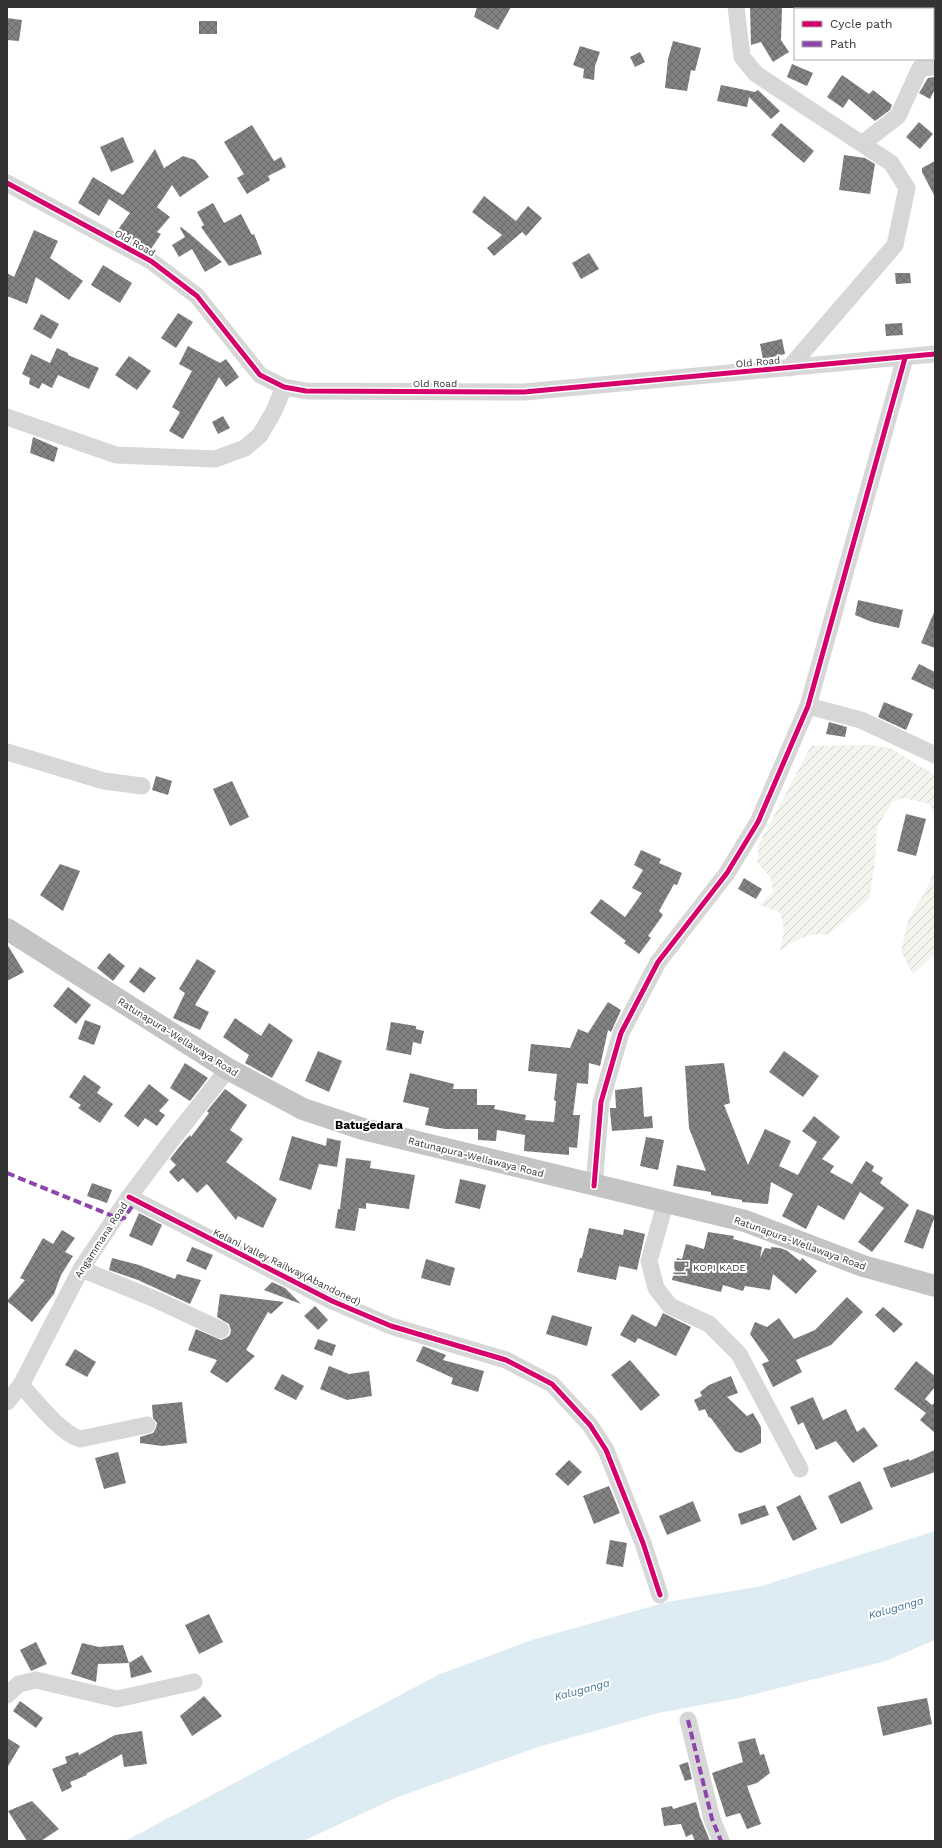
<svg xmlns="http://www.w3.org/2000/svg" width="942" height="1848" font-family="'Work Sans',sans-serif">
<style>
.garden{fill:url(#garden-furrows)}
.water{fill:#ddebf3}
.building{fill:url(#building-cross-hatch)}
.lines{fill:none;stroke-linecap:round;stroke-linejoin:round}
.minor{stroke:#d7d7d7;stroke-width:17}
.highway{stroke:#c4c4c4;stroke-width:22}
.quiet{stroke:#8e44ad;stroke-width:4;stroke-dasharray:8 4;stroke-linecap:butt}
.cycleway-casing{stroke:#fff;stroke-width:8}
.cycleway{stroke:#d6006c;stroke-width:5}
.labels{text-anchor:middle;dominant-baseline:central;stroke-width:4;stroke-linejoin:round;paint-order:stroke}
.street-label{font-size:10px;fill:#333;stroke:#fff}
.poi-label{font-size:10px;fill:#333;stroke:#fff;text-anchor:start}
.water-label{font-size:11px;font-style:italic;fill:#3f7597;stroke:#fff}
.quarter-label{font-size:12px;font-weight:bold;fill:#000;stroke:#fff}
</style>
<defs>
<pattern id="garden-furrows" width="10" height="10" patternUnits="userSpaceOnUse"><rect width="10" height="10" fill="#f1f5ed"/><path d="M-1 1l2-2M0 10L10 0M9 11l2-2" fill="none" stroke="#cfd2cc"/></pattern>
<pattern id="building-cross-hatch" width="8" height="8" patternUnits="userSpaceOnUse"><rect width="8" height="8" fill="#818181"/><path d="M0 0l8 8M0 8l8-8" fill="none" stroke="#6a6a6a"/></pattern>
</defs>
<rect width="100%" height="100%" fill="#fff"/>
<g class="garden">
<path d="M 870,745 L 890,748 L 935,775 L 935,820 L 930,804 L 904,798 L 892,802 L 877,827 L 875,861 L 869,899 L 828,935 C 805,932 798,940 780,951 L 784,930 L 780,912 L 760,905 L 773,891 L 771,878 L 757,862 L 759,844 L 811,746 Z"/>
<polygon points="935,870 935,954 913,974 901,952 908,920 924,894"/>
</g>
<polygon class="water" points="935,1531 935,1640 886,1661 739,1698 658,1713 538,1747 398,1797 303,1841 125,1841 440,1674 532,1640 667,1602 762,1586"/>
<g class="building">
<polygon points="477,7 511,7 498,30 474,17"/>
<polygon points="750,7 782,7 781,40 789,52 773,62 761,42 751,45"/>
<polygon points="7,18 22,20 19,41 7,40"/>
<rect x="199" y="21" width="18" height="13"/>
<polygon points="673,41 701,48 695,71 691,70 687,91 665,88 668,59"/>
<polygon points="580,46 600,52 595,66 594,80 583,78 584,69 573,65"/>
<polygon points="640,52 645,62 635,67 630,57"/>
<polygon points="792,64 813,73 807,86 787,77"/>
<polygon points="842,75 869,94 873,90 892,105 890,110 875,121 849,99 843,108 827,97"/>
<polygon points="935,77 935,89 930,99 919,93 928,78"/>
<polygon points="721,85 755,92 758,90 780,111 771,119 749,97 747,107 717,101"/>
<polygon points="919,122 933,134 920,149 906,137"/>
<polygon points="781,123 814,151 804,163 771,135"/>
<polygon points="252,125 274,161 281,157 286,167 268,176 270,180 247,194 237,178 244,174 224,142"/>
<polygon points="123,137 134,162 111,172 100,147"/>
<polygon points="155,149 164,168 183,156 195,160 209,177 180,197 172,185 157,207 170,217 157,232 161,234 151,249 117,231 130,213 109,199 99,216 78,203 93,177 123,195"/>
<polygon points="844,155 865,158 875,164 870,194 839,190"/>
<polygon points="935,161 935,197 922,172 922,168"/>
<polygon points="484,196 516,221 528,206 542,218 526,236 522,232 494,256 487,248 502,235 472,212"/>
<polygon points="213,203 224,223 241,214 252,235 254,234 262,254 229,266 201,227 204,225 197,212"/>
<polygon points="181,227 190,234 222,262 205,272 192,249 179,257 172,245 185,237 180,228"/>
<polygon points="34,230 58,241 50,258 83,281 69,300 36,277 27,304 7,296 7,273 14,277"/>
<polygon points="589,253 599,269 581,279 572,263"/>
<polygon points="103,265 132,283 120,303 91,285"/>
<polygon points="895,273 910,273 911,283 896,284"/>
<polygon points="178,313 193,322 176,348 161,338"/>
<polygon points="41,314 59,324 51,339 33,329"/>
<polygon points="902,323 903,335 886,336 885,324"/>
<polygon points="782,339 785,354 763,359 760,344"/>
<polygon points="188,346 220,363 226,359 239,377 226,387 219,377 183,439 169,431 180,412 172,407 192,371 179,364"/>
<polygon points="57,348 68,353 68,355 99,368 89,389 58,375 52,388 42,383 39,389 29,384 30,378 22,374 31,354 50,363"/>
<polygon points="129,356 151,371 137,390 115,375"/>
<polygon points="223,416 230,428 218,434 212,422"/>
<polygon points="33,437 58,448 54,462 30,453"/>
<polygon points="858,600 903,610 899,628 872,622 855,615"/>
<polygon points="935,610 935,648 921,643"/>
<polygon points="919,664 935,672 935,690 911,679"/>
<polygon points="884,702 913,714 906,730 878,717"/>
<polygon points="829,722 847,727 845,737 826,734"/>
<polygon points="156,776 172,781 168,795 152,790"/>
<polygon points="232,781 249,817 230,826 213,789"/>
<polygon points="906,814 926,819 916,856 897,851"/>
<polygon points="641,850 661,859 659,863 682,873 677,885 674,884 659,911 663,915 648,936 651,938 639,954 624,943 626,941 590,913 601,899 625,917 642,893 632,888 643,870 634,865"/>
<polygon points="60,864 80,871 63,911 40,895"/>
<polygon points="744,878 762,889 756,899 738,889"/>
<polygon points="7,944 24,972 7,981"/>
<polygon points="109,953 125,966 113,981 97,968"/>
<polygon points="197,959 216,971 195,1005 209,1012 200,1030 173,1018 185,993 179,989"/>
<polygon points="140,967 156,978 144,993 129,982"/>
<polygon points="68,987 91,1005 76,1024 53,1006"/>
<polygon points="608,1002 621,1010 611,1032 608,1030 600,1066 589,1063 588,1084 577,1083 573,1115 580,1115 577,1148 569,1147 569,1155 524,1151 525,1135 497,1130 496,1141 478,1140 478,1129 445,1129 425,1125 429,1108 403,1102 410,1073 454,1084 453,1089 477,1089 477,1105 495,1105 494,1109 526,1115 525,1120 554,1122 556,1101 554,1100 557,1074 528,1071 531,1044 570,1048 578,1029 588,1033"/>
<polygon points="235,1018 261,1036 269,1023 293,1040 272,1078 245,1063 249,1055 223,1037"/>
<polygon points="85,1020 101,1026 94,1045 78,1039"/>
<polygon points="391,1022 416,1026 416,1029 424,1031 421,1044 413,1042 411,1055 386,1050"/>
<polygon points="318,1051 342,1061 329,1092 305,1081"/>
<polygon points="784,1051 819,1076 803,1097 769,1072"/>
<polygon points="185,1063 208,1078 190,1101 170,1088"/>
<polygon points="724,1063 730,1103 724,1105 748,1165 765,1129 791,1141 779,1166 798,1175 817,1142 802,1131 814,1116 840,1137 822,1159 834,1166 830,1172 852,1184 866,1161 874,1166 872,1171 883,1178 880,1183 909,1205 872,1252 858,1242 884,1208 860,1192 844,1220 818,1205 806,1229 782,1216 793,1194 771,1182 768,1204 742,1202 742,1200 711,1195 711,1192 673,1186 677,1165 706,1171 689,1128 685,1066"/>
<polygon points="84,1075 101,1087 97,1093 113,1104 100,1123 78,1108 81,1105 69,1097"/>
<polygon points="149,1084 169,1100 159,1111 165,1115 157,1126 145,1118 138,1127 124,1116"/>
<polygon points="642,1087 644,1117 652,1116 653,1128 612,1131 610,1111 610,1108 616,1108 615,1090"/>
<polygon points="225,1089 247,1105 230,1130 243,1139 226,1162 277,1199 263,1228 238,1216 236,1220 207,1184 197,1193 183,1178 178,1182 169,1172 176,1165 170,1159 185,1140 190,1135 191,1137 209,1113 207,1111"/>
<polygon points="292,1136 326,1146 327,1138 341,1141 337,1167 319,1164 311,1190 279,1180"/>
<polygon points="646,1137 664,1140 658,1170 640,1166"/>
<polygon points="346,1158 371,1161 370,1168 415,1175 409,1209 366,1203 366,1209 359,1208 355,1231 335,1228 338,1209 340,1209"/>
<polygon points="460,1179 486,1185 480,1209 455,1203"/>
<polygon points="92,1183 112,1190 107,1203 87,1196"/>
<polygon points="917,1209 935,1216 923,1249 904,1242"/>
<polygon points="139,1213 162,1225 152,1246 129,1236"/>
<polygon points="589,1228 623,1235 624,1229 645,1234 637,1270 619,1266 616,1280 577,1272 580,1258 582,1258"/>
<polygon points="62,1230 75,1238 65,1252 73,1256 61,1275 54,1294 32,1322 7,1301 25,1280 20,1278 43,1238 53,1244"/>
<polygon points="708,1232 734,1236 733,1239 762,1247 760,1258 765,1248 771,1249 771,1247 780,1248 786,1250 800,1261 802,1258 817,1271 796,1294 773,1274 770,1290 745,1286 743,1291 723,1285 721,1292 672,1280 677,1258 682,1259 686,1244 704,1249"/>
<polygon points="192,1247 213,1255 206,1270 186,1261"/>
<polygon points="112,1258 139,1265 175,1279 177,1274 201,1280 190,1304 138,1280 109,1270"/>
<polygon points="426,1259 455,1268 450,1286 421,1278"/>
<polygon points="272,1282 285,1288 301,1304 264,1290"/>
<polygon points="220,1294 284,1302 271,1314 268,1312 246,1350 255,1356 227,1383 210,1372 217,1360 188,1350 196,1329 221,1340 226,1338 230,1335 231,1330 229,1324 217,1317"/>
<polygon points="847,1297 863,1312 831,1345 796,1360 802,1372 773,1387 762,1364 769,1361 750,1334 755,1322 767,1327 779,1318 794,1339 815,1330"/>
<polygon points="315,1306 328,1320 318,1330 304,1316"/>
<polygon points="883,1307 903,1324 894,1333 875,1315"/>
<polygon points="663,1313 691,1327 676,1356 638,1338 635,1343 620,1335 632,1314 656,1327"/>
<polygon points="552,1315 592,1327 587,1346 546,1334"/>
<polygon points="318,1339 336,1345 332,1356 314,1349"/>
<polygon points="423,1346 446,1355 443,1360 484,1371 478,1392 451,1384 453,1378 416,1361"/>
<polygon points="75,1349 96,1362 87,1377 65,1365"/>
<polygon points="630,1360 660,1395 641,1411 611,1375"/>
<polygon points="916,1361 935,1376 935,1387 925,1399 932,1405 935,1402 935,1433 920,1420 926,1413 894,1389"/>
<polygon points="329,1366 349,1374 369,1371 372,1396 347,1400 320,1389"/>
<polygon points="282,1374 304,1386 296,1400 274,1389"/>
<polygon points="731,1376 738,1393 727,1397 747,1416 753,1413 761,1427 761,1443 741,1453 735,1451 710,1417 709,1418 705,1409 699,1411 694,1400 702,1396 700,1392 709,1385"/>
<polygon points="813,1397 823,1420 846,1409 857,1432 864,1427 878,1446 853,1463 836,1441 816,1450 803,1422 798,1425 790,1407"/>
<polygon points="182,1402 187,1443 162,1446 140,1443 140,1437 153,1433 156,1428 157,1423 153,1418 152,1405"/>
<polygon points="935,1450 935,1472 891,1488 883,1468 909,1459 909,1461"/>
<polygon points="118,1452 126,1483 104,1489 95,1458"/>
<polygon points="569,1460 582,1472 568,1486 555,1474"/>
<polygon points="860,1481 873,1509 841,1524 828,1496"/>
<polygon points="609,1486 620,1513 594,1524 583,1496"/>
<polygon points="800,1495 817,1529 793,1541 776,1507"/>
<polygon points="693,1501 701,1521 667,1535 659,1516"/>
<polygon points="765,1505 769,1515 741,1525 738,1514"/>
<polygon points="610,1540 627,1543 623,1567 606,1564"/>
<polygon points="209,1614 223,1642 199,1654 185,1625"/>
<polygon points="36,1642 47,1664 31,1671 20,1650"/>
<polygon points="82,1643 99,1647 123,1645 129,1663 98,1664 96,1682 71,1674"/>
<polygon points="142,1655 152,1672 131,1678 129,1663"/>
<polygon points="204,1696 222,1716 192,1736 180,1716"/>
<polygon points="927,1698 932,1724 883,1736 877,1707"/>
<polygon points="20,1701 43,1718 36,1728 13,1711"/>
<polygon points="142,1731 147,1764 124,1767 122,1754 86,1774 87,1775 70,1782 72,1787 62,1792 52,1769 67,1763 65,1757 78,1752 79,1755 115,1735"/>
<polygon points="7,1738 20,1746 7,1768"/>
<polygon points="755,1738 760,1755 764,1754 770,1773 757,1783 747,1786 761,1824 747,1829 740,1813 726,1817 712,1773 743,1762 738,1742"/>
<polygon points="688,1762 692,1779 685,1781 679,1765"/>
<polygon points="32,1801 59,1829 41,1841 27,1841 8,1811"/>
<polygon points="696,1802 700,1817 710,1841 695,1841 692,1834 686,1837 681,1824 664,1826 661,1808 672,1806 673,1809"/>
</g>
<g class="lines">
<g class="minor">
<polyline points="736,7 742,57 756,74 891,163 907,188 895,245 789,368"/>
<polyline points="863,143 898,116 920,68 935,67"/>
<polyline points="7,183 151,261 197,296 260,375 284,387 306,391 524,392 935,354"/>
<polyline points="7,417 116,455 215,459 245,448 260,435 274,411 284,387"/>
<polyline points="808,706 861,720 935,755"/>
<polyline points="7,752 104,781 142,786"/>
<polyline points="594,1186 601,1102 621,1033 658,962 727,873 758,822 808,706 905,358"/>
<polyline points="129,1197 332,1301 391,1326 506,1360 552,1384 590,1425 606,1450 643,1543 660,1595"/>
<polyline points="666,1201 649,1261 656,1288 670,1306 709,1324 739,1354 800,1469"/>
<polyline points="81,1269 157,1300 221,1330"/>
<path d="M 21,1385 C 36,1401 59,1432 80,1439 L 147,1425"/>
<polyline points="7,1402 21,1385 81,1269 129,1197 171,1141 228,1069"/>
<polyline points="7,1695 19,1684 36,1680 117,1699 194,1682"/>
<polyline points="688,1720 712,1819 721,1841"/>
</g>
<polyline class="highway" points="7,929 228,1069 303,1109 363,1129 745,1221 863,1266 935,1286"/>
<g class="quiet">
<polyline points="7,1173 120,1219 124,1218 136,1201"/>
<polyline points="688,1720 712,1819 721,1841"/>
</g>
<defs>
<g id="cycleway">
<polyline points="7,183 151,261 197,296 260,375 284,387 306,391 524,392 935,354"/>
<polyline points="594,1186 601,1102 621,1033 658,962 727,873 758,822 808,706 905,358"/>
<polyline points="129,1197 332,1301 391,1326 506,1360 552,1384 590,1425 606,1450 643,1543 660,1595"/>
</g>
</defs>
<use href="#cycleway" class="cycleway-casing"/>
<use href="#cycleway" class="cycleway"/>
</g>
<defs>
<symbol id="cafe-bare" viewBox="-9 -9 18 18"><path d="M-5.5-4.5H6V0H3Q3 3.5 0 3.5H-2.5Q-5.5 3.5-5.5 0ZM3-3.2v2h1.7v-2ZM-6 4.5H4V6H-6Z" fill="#7a7a7a" stroke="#fff" stroke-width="2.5" paint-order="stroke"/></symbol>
</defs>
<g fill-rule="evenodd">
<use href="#cafe-bare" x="670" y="1256" width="22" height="22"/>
</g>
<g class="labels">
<g class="street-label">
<text transform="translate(135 243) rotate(29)">Old Road</text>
<text transform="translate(758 362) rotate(-5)">Old Road</text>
<text x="435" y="383">Old Road</text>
<text transform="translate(178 1037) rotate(32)">Ratunapura-Wellawaya Road</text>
<text transform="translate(476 1157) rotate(14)">Ratunapura-Wellawaya Road</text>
<text transform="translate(101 1240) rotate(-57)">Angammana Road</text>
<text transform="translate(800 1243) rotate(20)">Ratunapura-Wellawaya Road</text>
<text transform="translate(287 1267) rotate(26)">Kelani Valley Railway(Abandoned)</text>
</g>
<g class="poi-label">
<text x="693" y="1267">KOPI KADE</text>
</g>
<g class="water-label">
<text transform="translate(896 1608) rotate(-16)">Kaluganga</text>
<text transform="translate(582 1690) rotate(-15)">Kaluganga</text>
</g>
<g class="quarter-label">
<text x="369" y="1125">Batugedara</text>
</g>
</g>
<rect width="942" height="1848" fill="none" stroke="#333333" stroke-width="16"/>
<rect x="794" y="8" width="140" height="52" fill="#ffffff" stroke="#adadad"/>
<rect x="802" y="21" width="20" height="6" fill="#d6006c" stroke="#adadad"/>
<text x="830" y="28" font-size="12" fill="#333333">Cycle path</text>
<rect x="802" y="41" width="20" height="6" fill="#8e44ad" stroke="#adadad"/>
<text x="830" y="48" font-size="12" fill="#333333">Path</text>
</svg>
